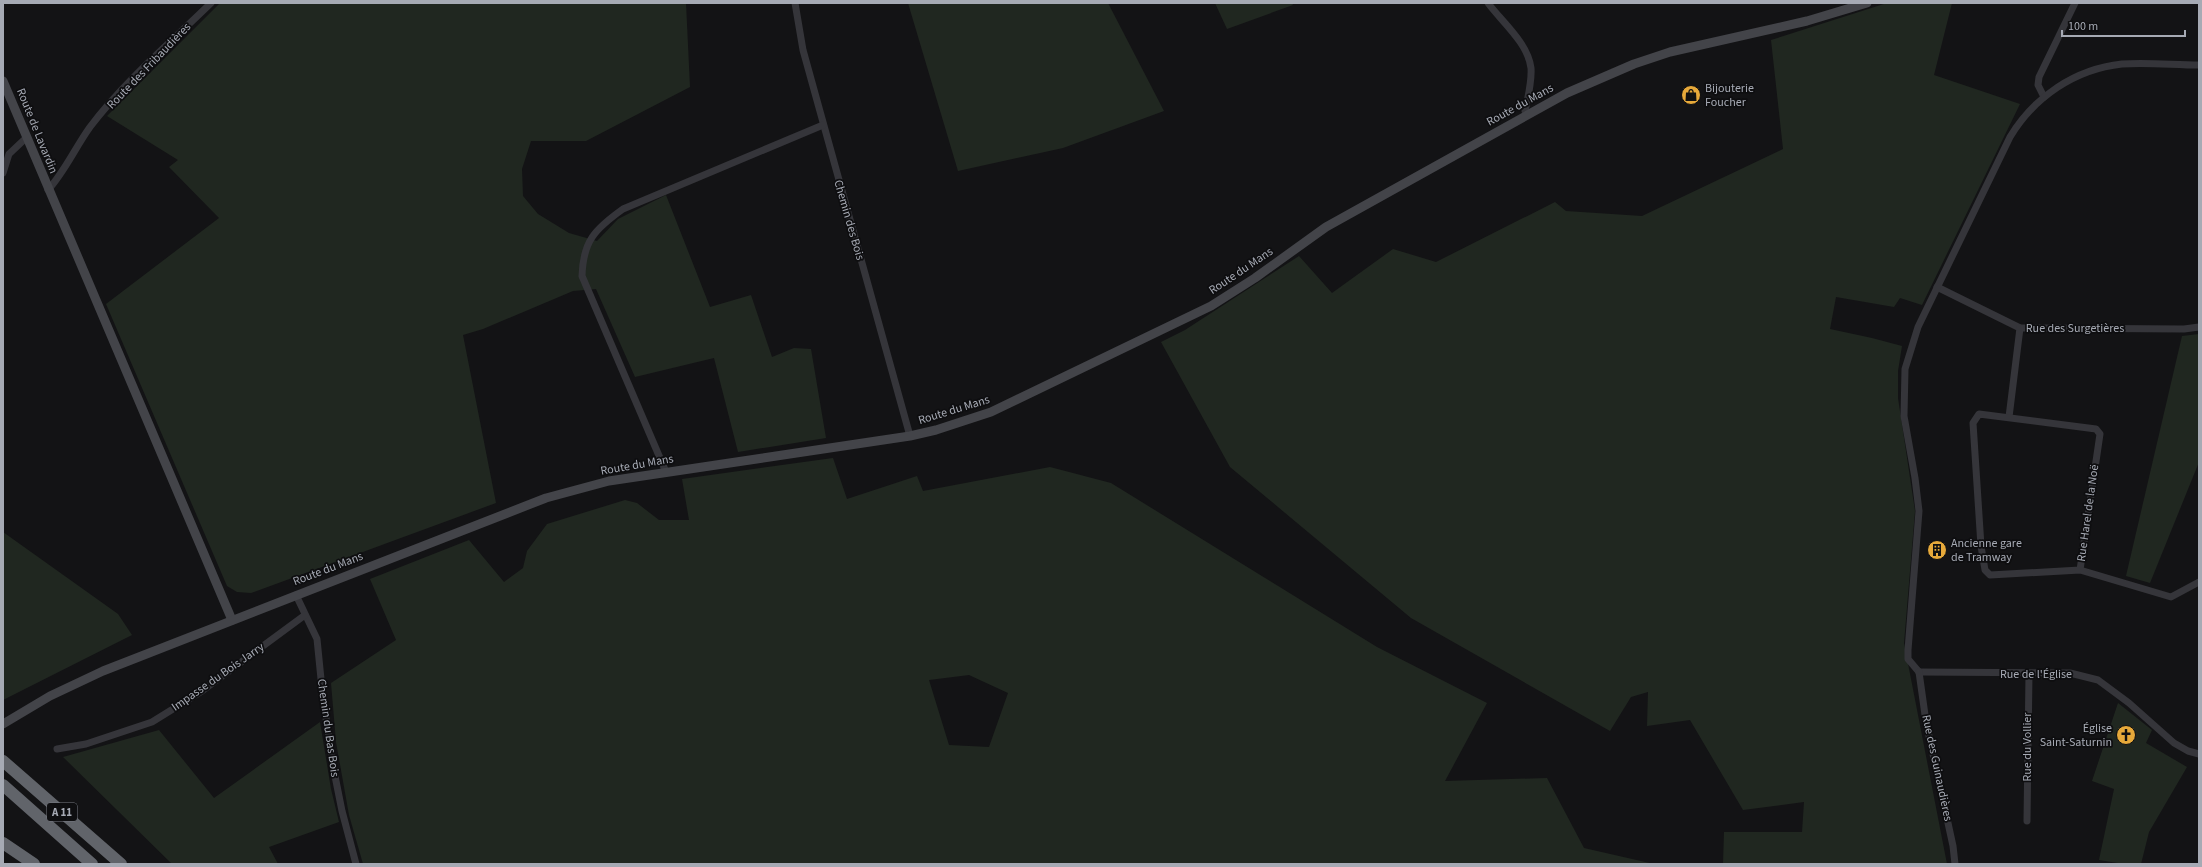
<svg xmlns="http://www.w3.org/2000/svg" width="2202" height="867" font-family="'Source Sans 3',sans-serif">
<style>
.green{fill:#202720;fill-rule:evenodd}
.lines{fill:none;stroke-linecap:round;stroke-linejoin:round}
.street{stroke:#35353a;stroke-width:7}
.secondary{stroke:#434449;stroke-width:9}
.highway{stroke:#61646a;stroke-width:12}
.labels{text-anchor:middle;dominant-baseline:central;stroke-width:3.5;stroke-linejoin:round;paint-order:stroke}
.shield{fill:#0e0e10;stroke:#787b83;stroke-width:1}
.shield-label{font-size:11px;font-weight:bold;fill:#a6aab4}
.street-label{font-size:12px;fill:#a6aab4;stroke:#0e0e10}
.poi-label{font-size:12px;fill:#a6aab4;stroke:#0e0e10;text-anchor:start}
</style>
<rect width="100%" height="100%" fill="#131315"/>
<g class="green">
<polygon points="220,3 686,3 690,87 586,141 531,141 522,169 523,196 538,214 569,233 597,241 618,219 666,195 710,307 751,295 772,357 794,348 811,349 826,438 738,452 714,358 635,377 596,289 573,291 483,329 463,335 496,503 251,593 237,592 227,586 106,304 219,218 169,167 178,160 107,116"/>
<polygon points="908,3 1108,3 1164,111 1063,148 958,171"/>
<polygon points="1215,3 1292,3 1293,5 1227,29"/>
<polygon points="1887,3 1952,3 1934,75 2020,104 1922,305 1900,298 1894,307 1836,297 1830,329 1872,338 1902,346 1898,371 1898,398 1915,511 1904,643 1947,864 1723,864 1724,832 1802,832 1804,802 1743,810 1690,720 1647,726 1648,692 1631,697 1610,731 1411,618 1230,467 1161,342 1185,330 1299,256 1332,293 1393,249 1436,262 1555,202 1566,211 1642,216 1783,149 1771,40"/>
<polygon points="2199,334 2199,462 2150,583 2126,576 2182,336"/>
<path d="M 833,458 L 847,499 L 917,476 L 923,491 L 1050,467 L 1111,483 L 1377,647 L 1487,703 L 1445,781 L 1547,778 L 1584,848 L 1654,864 L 363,864 L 349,815 L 336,742 L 331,683 L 396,640 L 370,579 L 469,540 L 504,582 L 523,568 L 527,551 L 547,524 L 625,500 L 637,503 L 659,520 L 689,520 L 682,479 ZM 969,675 L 1008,693 L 989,747 L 949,745 L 929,680 Z"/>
<polygon points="3,532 118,614 132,635 3,700"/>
<polygon points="2118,703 2152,730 2146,743 2187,767 2149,832 2141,864 2124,864 2099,860 2114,789 2092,781"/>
<polygon points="320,722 331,789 339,822 269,847 278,864 172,864 63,757 159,730 214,798"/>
</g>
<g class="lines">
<g class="street">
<polyline points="795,3 803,50 910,436"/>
<path d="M 1488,3 C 1502,22 1528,43 1531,68 C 1532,82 1528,97 1525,111 L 1527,114"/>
<polyline points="2044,97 2038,85 2039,77 2075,3"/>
<polyline points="3,173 9,154 26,138"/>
<path d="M 48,190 C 65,171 75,148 90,127 C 125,81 170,43 211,3"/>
<polyline points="1937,287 2020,328 2184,329 2199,327"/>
<polyline points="2009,417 2020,328"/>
<path d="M 666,472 L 582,276 C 583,241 595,229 623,209 L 823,125"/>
<polyline points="2080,570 2100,434 2096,429 1979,414 1973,423 1981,546 1985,570 1990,575 2080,570 2171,597 2199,582"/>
<polyline points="296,595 317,639 323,699 335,776 342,811 356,864"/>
<path d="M 1919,672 L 1908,659 L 1908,650 L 1919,511 L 1915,478 L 1904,416 L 1905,369 L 1918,327 L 2010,137 C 2034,97 2075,69 2122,64 C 2147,62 2174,65 2199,65"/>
<polyline points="1919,672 2070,673 2098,680 2129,703 2174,743 2188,751 2199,754"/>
<polyline points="1919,672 1926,722 1953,846 1955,864"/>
<polyline points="57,749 86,744 152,722 202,691 305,615"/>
<polyline points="2027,821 2029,674"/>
</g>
<g class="secondary">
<polyline points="3,81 232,620"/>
<polyline points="3,724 50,696 103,671 546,498 609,481 910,436 936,430 991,412 1211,306 1255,278 1326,227 1567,93 1634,64 1670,52 1807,21 1867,3"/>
</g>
<g class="highway">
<polyline points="3,761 121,864"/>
<polyline points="3,785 92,864"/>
<polyline points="3,843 34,864"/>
</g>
</g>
<defs>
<symbol id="shop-disc" viewBox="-11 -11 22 22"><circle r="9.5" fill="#e7a93a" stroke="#0e0e10"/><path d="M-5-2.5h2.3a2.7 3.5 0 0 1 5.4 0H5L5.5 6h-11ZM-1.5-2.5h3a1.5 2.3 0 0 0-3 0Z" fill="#111"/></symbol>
<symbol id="building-disc" viewBox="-11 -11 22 22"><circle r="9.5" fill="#e7a93a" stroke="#0e0e10"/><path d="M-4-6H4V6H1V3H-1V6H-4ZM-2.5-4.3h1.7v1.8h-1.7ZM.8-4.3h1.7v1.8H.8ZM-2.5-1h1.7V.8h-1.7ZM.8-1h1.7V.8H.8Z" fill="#111"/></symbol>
<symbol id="church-disc" viewBox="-11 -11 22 22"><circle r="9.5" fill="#e7a93a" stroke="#0e0e10"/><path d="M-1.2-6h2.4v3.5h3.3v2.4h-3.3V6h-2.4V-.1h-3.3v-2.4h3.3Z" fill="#111"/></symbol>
</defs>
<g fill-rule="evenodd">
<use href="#shop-disc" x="1680" y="84" width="22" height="22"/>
<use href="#building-disc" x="1926" y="539" width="22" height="22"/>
<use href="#church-disc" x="2115" y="724" width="22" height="22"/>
</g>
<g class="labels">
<rect class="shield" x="47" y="803" width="30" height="18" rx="3"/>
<g class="shield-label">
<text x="62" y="812">A 11</text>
</g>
<g class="street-label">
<text transform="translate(149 66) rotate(-46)">Route des Fribaudières</text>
<text transform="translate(1520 105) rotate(-29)">Route du Mans</text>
<text transform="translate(37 131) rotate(68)">Route de Lavardin</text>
<text transform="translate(849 220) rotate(74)">Chemin des Bois</text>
<text transform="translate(1241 271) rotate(-34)">Route du Mans</text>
<text x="2075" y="328">Rue des Surgetières</text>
<text transform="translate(954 410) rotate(-17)">Route du Mans</text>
<text transform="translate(637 465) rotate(-10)">Route du Mans</text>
<text transform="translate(2088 513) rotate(-82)">Rue Harel de la Noë</text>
<text transform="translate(328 569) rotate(-21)">Route du Mans</text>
<text x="2036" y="674">Rue de l'Église</text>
<text transform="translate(218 677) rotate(-35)">Impasse du Bois Jarry</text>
<text transform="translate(328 728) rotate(82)">Chemin du Bas Bois</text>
<text transform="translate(2027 747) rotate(-90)">Rue du Vollier</text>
<text transform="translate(1937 768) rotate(78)">Rue des Guinaudières</text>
</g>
<g class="poi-label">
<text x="1705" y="88">Bijouterie<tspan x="1705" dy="14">Foucher</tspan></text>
<text x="1951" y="543">Ancienne gare<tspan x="1951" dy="14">de Tramway</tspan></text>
<text x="2112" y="728" text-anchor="end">Église<tspan x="2112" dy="14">Saint-Saturnin</tspan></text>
</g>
</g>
<rect width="2202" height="867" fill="none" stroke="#a6aab4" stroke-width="8"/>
<path d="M2062 30v6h123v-6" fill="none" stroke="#a6aab4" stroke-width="2"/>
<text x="2068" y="30" font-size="12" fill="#a6aab4" stroke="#0e0e10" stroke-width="3" paint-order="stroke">100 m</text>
</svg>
